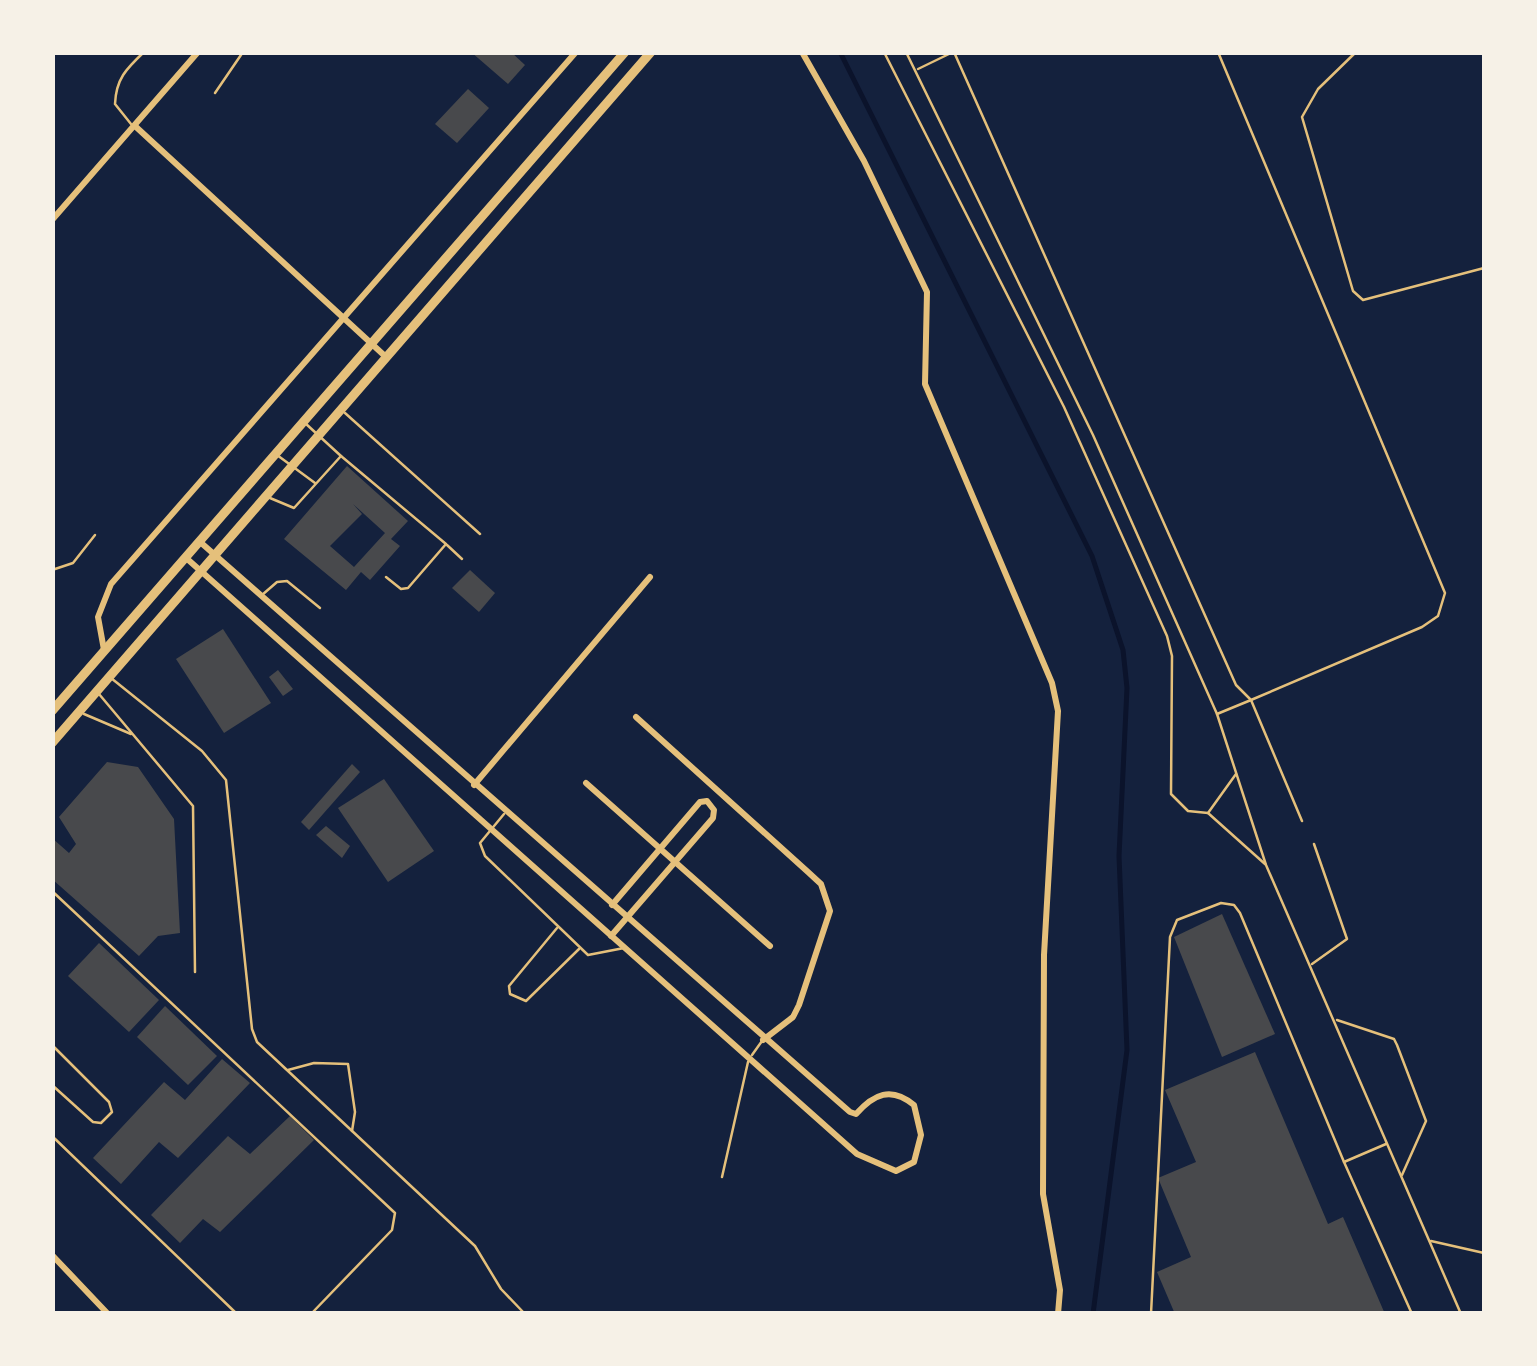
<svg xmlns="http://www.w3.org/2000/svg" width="1537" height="1366" font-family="'Zilla Slab',serif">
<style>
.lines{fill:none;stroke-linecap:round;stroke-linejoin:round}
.stream{stroke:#0b132b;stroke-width:5}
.building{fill:#48494c;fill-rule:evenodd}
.service{stroke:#e5c07b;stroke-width:2.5}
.minor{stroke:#e5c07b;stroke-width:6}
.secondary{stroke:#e5c07b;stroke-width:9}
</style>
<rect width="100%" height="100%" fill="#14213d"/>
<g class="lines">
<polyline class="stream" points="840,52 1092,556 1123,650 1127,688 1119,856 1127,1050 1093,1314"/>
</g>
<g class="building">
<polygon points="471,52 511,52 525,65 508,84"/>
<polygon points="468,89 489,108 457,143 435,124"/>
<path d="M 347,466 L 408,521 L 391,539 L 400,546 L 370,580 L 361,572 L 346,590 L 284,539 ZM 353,504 L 385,533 L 354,567 L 330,546 L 362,514 Z"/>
<polygon points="470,570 495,593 479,612 452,588"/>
<polygon points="223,629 271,703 224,733 176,659"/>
<polygon points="278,670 293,689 283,696 269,677"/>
<polygon points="107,762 138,767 174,819 180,933 158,936 139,956 52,879 52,838 69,853 76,844 59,817"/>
<polygon points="352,764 360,772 309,830 301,822"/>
<polygon points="384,779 434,851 388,882 338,808"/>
<polygon points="326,826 350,846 342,858 316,835"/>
<polygon points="1222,914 1275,1034 1222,1057 1174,937"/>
<polygon points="99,943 159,1000 129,1032 68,976"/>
<polygon points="165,1006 217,1056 188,1085 137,1037"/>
<polygon points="1255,1052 1328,1224 1343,1217 1385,1314 1175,1314 1157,1272 1191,1257 1158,1178 1196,1162 1165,1090"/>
<polygon points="222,1059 250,1083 178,1158 159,1142 121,1184 93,1158 164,1082 185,1100"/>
<polygon points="290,1116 314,1140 220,1232 203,1219 180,1243 151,1215 228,1136 250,1154"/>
</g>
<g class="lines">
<g class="service">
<polyline points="884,52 1064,407 1167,636 1172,656 1171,794 1188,811 1208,813 1236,774"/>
<polyline points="906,52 1093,435 1217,714 1266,865 1461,1314"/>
<polyline points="954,52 1236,685 1251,700 1422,627 1438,616 1445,593 1218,52"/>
<polyline points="1356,52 1318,89 1302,117 1353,291 1363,300 1484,268"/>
<polyline points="918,69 951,53"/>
<polyline points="215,93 243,52"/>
<path d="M 131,124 L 115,104 C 116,79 126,69 144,52"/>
<polyline points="345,413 480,534"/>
<polyline points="277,455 315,483"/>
<polyline points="341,456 446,544 408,588 401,589 386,577"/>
<polyline points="270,498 294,508 341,456 305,423"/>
<polyline points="447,545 462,559"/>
<polyline points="52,570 73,563 95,535"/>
<polyline points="262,595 277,582 287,581 320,608"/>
<polyline points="111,678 202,751 226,780 252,1029 257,1042 475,1246 501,1289 525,1314"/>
<polyline points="99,694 193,806 195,972"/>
<polyline points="84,714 131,734"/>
<polyline points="1217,714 1251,700 1302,821"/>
<polyline points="1208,813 1265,864"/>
<polyline points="504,814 480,843 485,856 588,955 624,948"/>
<polyline points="52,891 395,1213 392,1230 311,1314"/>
<polyline points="557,928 509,986 510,994 526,1001 579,949"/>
<polyline points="1312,964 1347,939 1314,844"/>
<polyline points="1337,1020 1394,1039 1397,1045 1426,1121 1402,1175"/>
<polyline points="52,1045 109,1102 112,1112 101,1123 93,1122 52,1085"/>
<polyline points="752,1055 762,1041"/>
<polyline points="288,1070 314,1063 348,1064 355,1112 352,1131"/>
<polyline points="52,1136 237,1314"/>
<polyline points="1386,1144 1344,1162 1412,1314"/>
<polyline points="722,1177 748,1062"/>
<polyline points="1431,1241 1484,1253"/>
<polyline points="1151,1314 1170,937 1177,920 1221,903 1234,905 1240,913 1344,1162"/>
</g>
<g class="minor">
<polyline points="802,52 864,161 927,292 925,384 1052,683 1058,711 1044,955 1043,1194 1060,1290 1058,1314"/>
<polyline points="135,126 386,357"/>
<polyline points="52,220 198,52"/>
<path d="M 185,557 L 857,1154 L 896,1171 L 914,1162 L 921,1135 L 914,1105 C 891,1086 874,1094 856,1114 L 850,1112 L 199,541"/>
<polyline points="104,650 98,617 111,584 576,52"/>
<polyline points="636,717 808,872 821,884 830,911 799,1005 793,1017 763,1040"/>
<polyline points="586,783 770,946"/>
<polyline points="474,785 650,577"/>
<polyline points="611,936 713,818 714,810 707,801 700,802 612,905"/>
<polyline points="52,1255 108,1314"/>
</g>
<g class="secondary">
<polyline points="52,711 625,52"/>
<polyline points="52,743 651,52"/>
</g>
</g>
<rect width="1537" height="1366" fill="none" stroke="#f6f1e7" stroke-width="110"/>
</svg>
